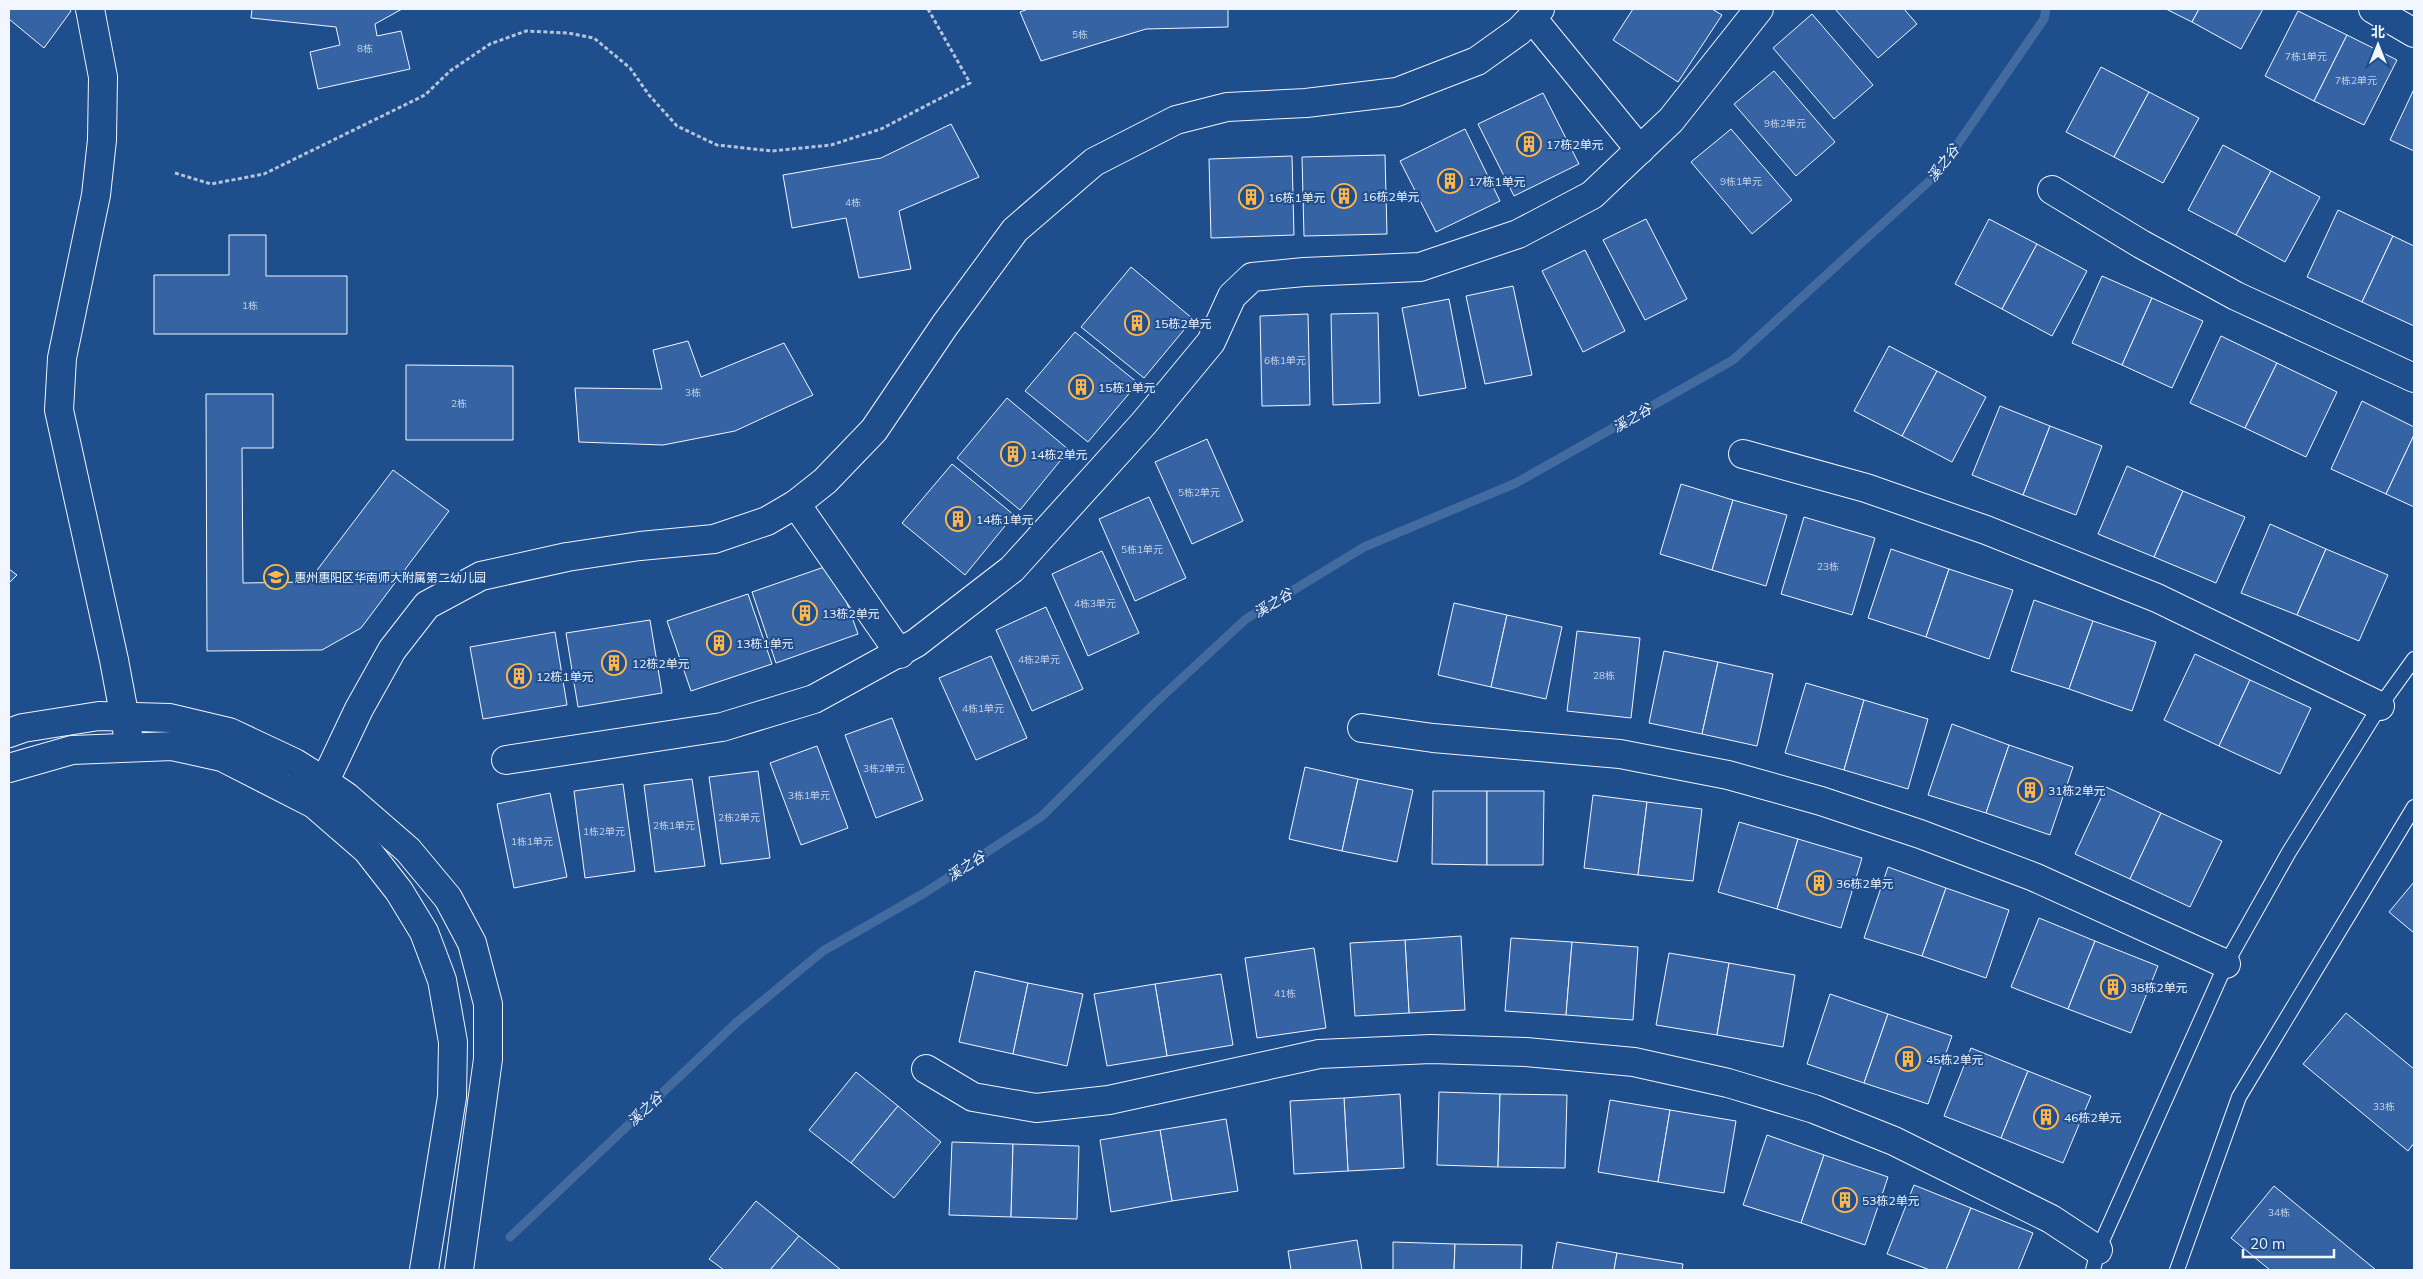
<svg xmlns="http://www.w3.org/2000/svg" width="2423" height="1279" font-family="Mulish,'Noto Sans SC',sans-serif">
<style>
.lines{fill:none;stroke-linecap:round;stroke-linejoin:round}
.stream{stroke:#446ba0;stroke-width:9}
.building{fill:#3563a3;stroke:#f2f6ff}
.service-casing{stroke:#f2f6ff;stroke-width:16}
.minor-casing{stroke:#f2f6ff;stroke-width:30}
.path{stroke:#b3c4dc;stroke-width:3;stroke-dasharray:4 2.5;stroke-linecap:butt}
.service{stroke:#1f4e8c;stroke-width:14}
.minor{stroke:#1f4e8c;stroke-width:28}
.labels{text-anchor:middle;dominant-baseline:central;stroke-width:4;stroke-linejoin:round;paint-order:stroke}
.number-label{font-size:10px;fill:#c3d1e8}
.poi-label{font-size:12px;fill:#f2f6ff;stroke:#1f4e8c;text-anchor:start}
.water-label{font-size:14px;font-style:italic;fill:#f2f6ff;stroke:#1f4e8c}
</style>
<rect width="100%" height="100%" fill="#1f4e8c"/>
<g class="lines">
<polyline class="stream" points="510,1237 736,1023 823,951 926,892 1042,816 1154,704 1246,619 1364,547 1516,483 1733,360 1937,174 2044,19 2046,9"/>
</g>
<g class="building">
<polygon points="9,9 69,9 71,11 44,48 9,19"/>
<polygon points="252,9 402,9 375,24 377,36 401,31 410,69 318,89 310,52 340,45 336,27 251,18"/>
<polygon points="1028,9 1228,9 1228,27 1146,29 1041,61 1020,12"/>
<polygon points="1633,9 1712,9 1722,15 1678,82 1613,40"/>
<polygon points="1835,9 1904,9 1917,24 1878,58"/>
<polygon points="2166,9 2199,9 2192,22"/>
<polygon points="2199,9 2263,9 2241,49 2192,22"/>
<polygon points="2298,11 2347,35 2314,101 2265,76"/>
<polygon points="1812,14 1873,85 1834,119 1773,48"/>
<polygon points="2347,35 2397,60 2364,125 2314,101"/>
<polygon points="2101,67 2149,92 2114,157 2066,132"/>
<polygon points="1774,71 1835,142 1796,176 1734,104"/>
<polygon points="2414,89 2414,151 2390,140"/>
<polygon points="2149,92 2199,118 2163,183 2114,157"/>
<polygon points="1543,93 1579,164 1514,196 1478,124"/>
<polygon points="951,124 979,177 899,211 911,269 859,278 846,218 792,228 783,175 881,158"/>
<polygon points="1465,129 1500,201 1436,232 1400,161"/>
<polygon points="1731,129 1792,200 1752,234 1691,162"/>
<polygon points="2223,145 2271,171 2236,235 2188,210"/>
<polygon points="1385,155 1387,234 1304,236 1302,157"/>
<polygon points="1292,156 1294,235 1211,238 1209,159"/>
<polygon points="2271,171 2320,197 2285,262 2236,235"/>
<polygon points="2338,210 2393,236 2362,302 2307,277"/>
<polygon points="1646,219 1687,299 1645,320 1603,240"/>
<polygon points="1989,219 2037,244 2002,309 1955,284"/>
<polygon points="229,235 266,235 266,276 347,276 347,334 154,334 154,275 229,275"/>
<polygon points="2393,236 2414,246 2414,326 2362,302"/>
<polygon points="2037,244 2087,271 2052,336 2002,309"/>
<polygon points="1585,250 1625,331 1583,352 1542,271"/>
<polygon points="1131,267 1193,319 1144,378 1081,327"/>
<polygon points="2102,276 2152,298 2122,365 2072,343"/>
<polygon points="1513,286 1532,375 1485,384 1466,296"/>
<polygon points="2152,298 2203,321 2172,388 2122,365"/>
<polygon points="1449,299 1466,388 1419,396 1402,308"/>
<polygon points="1378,313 1380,403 1333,405 1331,314"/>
<polygon points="1308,314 1310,405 1262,406 1260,316"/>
<polygon points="1075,332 1138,383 1088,442 1025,391"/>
<polygon points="2221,336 2277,363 2245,428 2190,403"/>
<polygon points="688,341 701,377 784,343 813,395 735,431 663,445 579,442 575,388 662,389 653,350"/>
<polygon points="1889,346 1937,371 1902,436 1854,411"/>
<polygon points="2277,363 2337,392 2306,457 2245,428"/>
<polygon points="406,365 513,366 513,440 406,440"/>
<polygon points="1937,371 1986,397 1952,462 1902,436"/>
<polygon points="206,394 273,394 273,448 242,448 243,583 308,582 393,470 449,511 361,628 322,650 207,651"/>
<polygon points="1007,398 1069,450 1020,510 957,458"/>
<polygon points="2362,401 2414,427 2414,435 2386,494 2331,469"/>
<polygon points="2000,406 2050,426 2023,495 1972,475"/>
<polygon points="2050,426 2102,446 2076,515 2023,495"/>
<polygon points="2414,435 2414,507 2386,494"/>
<polygon points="1207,439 1243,521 1192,544 1155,462"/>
<polygon points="952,464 1014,515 965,575 902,523"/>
<polygon points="2127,466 2183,491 2154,557 2098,534"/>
<polygon points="1681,484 1733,500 1712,570 1660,554"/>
<polygon points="2183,491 2245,517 2216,583 2154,557"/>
<polygon points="1149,497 1186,578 1135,601 1099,519"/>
<polygon points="1733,500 1787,515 1766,586 1712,570"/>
<polygon points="1804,517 1875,538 1852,615 1781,594"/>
<polygon points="2270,524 2326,549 2297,615 2241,593"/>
<polygon points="1891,549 1949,569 1926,637 1868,618"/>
<polygon points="2326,549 2388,575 2359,641 2297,615"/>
<polygon points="1102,551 1139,633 1088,656 1052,574"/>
<polygon points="833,564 858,634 776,663 752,592"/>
<polygon points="9,569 17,575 9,583"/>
<polygon points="1949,569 2013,590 1989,659 1926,637"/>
<polygon points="748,594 772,664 691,691 667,621"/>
<polygon points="2034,600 2093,621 2069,689 2011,671"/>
<polygon points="1454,603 1507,615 1491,687 1438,675"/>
<polygon points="1046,607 1083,689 1032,711 996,630"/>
<polygon points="1507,615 1562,627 1546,699 1491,687"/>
<polygon points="650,620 662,693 578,707 566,633"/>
<polygon points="2093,621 2156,642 2132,711 2069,689"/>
<polygon points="1577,631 1640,638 1631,718 1567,711"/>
<polygon points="555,632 567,705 483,719 470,647"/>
<polygon points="1664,651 1718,662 1702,734 1649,723"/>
<polygon points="2195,654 2250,680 2219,746 2164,720"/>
<polygon points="991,656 1027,738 976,760 939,678"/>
<polygon points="1718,662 1773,674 1757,746 1702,734"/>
<polygon points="2250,680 2311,708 2280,774 2219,746"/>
<polygon points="1806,683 1864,700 1844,770 1785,753"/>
<polygon points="1864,700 1928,719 1908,789 1844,770"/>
<polygon points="892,718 923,800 876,818 845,735"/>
<polygon points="1952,724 2009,745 1986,813 1928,795"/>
<polygon points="2009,745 2073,767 2050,835 1986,813"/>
<polygon points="817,746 848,828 801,845 770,763"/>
<polygon points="1305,767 1358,779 1342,851 1289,839"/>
<polygon points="758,771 770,858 721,864 709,777"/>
<polygon points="692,779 705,866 655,872 644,785"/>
<polygon points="1358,779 1413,790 1397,862 1342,851"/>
<polygon points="623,784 635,871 585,878 574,791"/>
<polygon points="2106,787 2161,813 2130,879 2075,854"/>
<polygon points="1433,791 1487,791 1487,865 1432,864"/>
<polygon points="1487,791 1544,791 1543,865 1487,865"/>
<polygon points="550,793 567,877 514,888 497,804"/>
<polygon points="1593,795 1647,802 1638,875 1584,868"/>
<polygon points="1647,802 1702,809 1693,881 1638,875"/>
<polygon points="2161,813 2222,841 2190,907 2130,879"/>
<polygon points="1739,822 1798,839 1777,909 1718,892"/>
<polygon points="1798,839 1862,858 1841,928 1777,909"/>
<polygon points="1888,867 1946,888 1922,956 1864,938"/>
<polygon points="2414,882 2414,933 2389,912"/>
<polygon points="1946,888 2009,910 1986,978 1922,956"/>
<polygon points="2039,918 2095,941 2068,1009 2011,987"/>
<polygon points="1461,936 1465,1010 1409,1013 1405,940"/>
<polygon points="1511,938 1572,942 1566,1015 1505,1011"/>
<polygon points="1405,940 1409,1013 1355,1016 1350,943"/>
<polygon points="2095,941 2158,966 2131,1033 2068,1009"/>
<polygon points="1572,942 1638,947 1633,1020 1566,1015"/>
<polygon points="1314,948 1326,1028 1257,1038 1245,958"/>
<polygon points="1669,953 1729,963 1717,1035 1656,1025"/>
<polygon points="1729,963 1795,975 1783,1047 1717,1035"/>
<polygon points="975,971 1028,983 1013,1054 959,1042"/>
<polygon points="1221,974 1233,1045 1167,1056 1155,984"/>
<polygon points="1028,983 1083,994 1067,1066 1013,1054"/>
<polygon points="1155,984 1167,1056 1107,1066 1094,994"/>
<polygon points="1830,994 1888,1014 1864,1083 1807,1064"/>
<polygon points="2346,1013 2414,1069 2414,1143 2408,1151 2303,1064"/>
<polygon points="1888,1014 1952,1036 1928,1104 1864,1083"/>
<polygon points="1971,1048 2028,1071 2001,1138 1944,1116"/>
<polygon points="2028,1071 2091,1096 2063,1163 2001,1138"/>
<polygon points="856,1072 898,1106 851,1163 809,1130"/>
<polygon points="1439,1092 1500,1094 1498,1167 1437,1165"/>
<polygon points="1400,1094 1404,1168 1348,1171 1344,1098"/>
<polygon points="1500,1094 1567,1095 1565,1168 1498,1167"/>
<polygon points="1344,1098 1348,1171 1294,1174 1290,1101"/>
<polygon points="1610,1100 1670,1110 1658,1182 1598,1172"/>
<polygon points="898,1106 941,1142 894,1198 851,1163"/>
<polygon points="1670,1110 1736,1121 1724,1193 1658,1182"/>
<polygon points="1226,1119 1238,1191 1172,1201 1160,1130"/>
<polygon points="1160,1130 1172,1201 1111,1212 1100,1140"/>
<polygon points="1767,1135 1824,1155 1801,1223 1743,1205"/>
<polygon points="952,1142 1013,1144 1011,1217 949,1215"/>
<polygon points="1013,1144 1079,1146 1077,1219 1011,1217"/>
<polygon points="1824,1155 1888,1177 1865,1245 1801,1223"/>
<polygon points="1914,1185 1971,1208 1946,1270 1930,1270 1887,1254"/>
<polygon points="2274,1186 2376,1270 2270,1270 2231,1238"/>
<polygon points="756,1201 799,1236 770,1270 724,1270 709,1259"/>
<polygon points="1971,1208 2033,1233 2018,1270 1946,1270"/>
<polygon points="799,1236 841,1270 770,1270"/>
<polygon points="1357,1240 1362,1270 1291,1270 1288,1251"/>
<polygon points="1393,1242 1455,1244 1454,1270 1393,1270"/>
<polygon points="1557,1242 1617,1253 1614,1270 1552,1270"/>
<polygon points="1455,1244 1522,1245 1521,1270 1454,1270"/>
<polygon points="1617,1253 1683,1264 1682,1270 1614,1270"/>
</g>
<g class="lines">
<defs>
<g id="service">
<polyline points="2093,1270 2098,1250 2226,964 2289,852 2380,706 2414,659"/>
<polyline points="2177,1270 2239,1097 2414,807"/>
</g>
<g id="minor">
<polyline points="90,9 103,77 102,140 96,195 62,358 59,410 114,660 128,735"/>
<polyline points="2373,9 2414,33"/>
<polyline points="1532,18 1640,150"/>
<polyline points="2052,190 2141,244 2236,296 2414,378"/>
<polyline points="1743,454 1866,488 1986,530 2157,598 2380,706"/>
<polyline points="796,504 900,654"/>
<polyline points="1362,728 1433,738 1620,754 1728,775 1821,801 1920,834 2034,877 2226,964"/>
<polyline points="9,733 23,728 99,716 170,718 229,732 295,763 325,782 347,797 408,850 448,898 472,943 488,1004 488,1059 459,1270"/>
<polyline points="506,760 722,727 814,699 916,643 1012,569 1144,423 1211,342 1232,296 1252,277 1304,272 1420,267 1518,234 1592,195 1671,120 1759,9"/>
<polyline points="9,768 72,750 172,746 222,757 314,804 367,850 399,891 424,932 442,980 453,1042 452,1097 424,1270"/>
<polyline points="314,804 359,709 392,650 427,605 481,576 567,557 640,546 714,539 767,521 796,504 825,481 874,430 945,325 1015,230 1094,162 1176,120 1227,107 1306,103 1397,92 1477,61 1519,31 1540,9"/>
<polyline points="926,1069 973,1097 1036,1108 1109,1100 1319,1054 1431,1049 1526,1052 1634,1062 1728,1083 1814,1109 1894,1141 2051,1219 2098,1250"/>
</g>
</defs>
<use href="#service" class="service-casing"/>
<use href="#minor" class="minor-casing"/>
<polyline class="path" points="175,173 211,184 264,174 425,95 450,71 490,44 526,31 568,33 594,38 630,68 649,95 677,126 717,145 772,151 831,145 881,129 970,83 928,9"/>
<use href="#service" class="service"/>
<use href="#minor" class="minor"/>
</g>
<defs>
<symbol id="building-ring" viewBox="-11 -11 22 22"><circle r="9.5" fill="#1f4e8c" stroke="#ffb74d" stroke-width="1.5"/><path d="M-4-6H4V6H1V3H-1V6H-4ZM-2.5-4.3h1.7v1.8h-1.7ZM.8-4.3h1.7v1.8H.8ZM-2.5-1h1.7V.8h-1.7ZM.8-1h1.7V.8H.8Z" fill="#ffb74d"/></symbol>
<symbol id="school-ring" viewBox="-11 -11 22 22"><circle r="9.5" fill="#1f4e8c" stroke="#ffb74d" stroke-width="1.5"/><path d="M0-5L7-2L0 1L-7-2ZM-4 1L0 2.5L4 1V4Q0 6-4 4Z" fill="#ffb74d"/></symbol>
</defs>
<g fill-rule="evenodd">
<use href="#building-ring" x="1515" y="130" width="28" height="28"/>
<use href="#building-ring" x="1436" y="167" width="28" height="28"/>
<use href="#building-ring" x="1330" y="182" width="28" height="28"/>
<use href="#building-ring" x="1237" y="183" width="28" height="28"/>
<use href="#building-ring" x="1123" y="309" width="28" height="28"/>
<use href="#building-ring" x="1067" y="373" width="28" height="28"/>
<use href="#building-ring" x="999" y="440" width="28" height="28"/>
<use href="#building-ring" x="944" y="505" width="28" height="28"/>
<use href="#school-ring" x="262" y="563" width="28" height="28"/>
<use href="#building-ring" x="791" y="599" width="28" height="28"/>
<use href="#building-ring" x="705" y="629" width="28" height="28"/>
<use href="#building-ring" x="600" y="649" width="28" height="28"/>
<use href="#building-ring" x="505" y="662" width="28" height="28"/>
<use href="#building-ring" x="2016" y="776" width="28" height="28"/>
<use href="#building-ring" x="1805" y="869" width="28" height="28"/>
<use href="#building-ring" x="2099" y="973" width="28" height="28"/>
<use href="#building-ring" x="1894" y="1045" width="28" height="28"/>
<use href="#building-ring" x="2032" y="1103" width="28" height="28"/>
<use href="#building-ring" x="1831" y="1186" width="28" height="28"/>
</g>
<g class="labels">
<g class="number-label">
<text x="1080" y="34">5栋</text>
<text x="365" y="48">8栋</text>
<text x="2306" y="56">7栋1单元</text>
<text x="2356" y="80">7栋2单元</text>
<text x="1785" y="123">9栋2单元</text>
<text x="1741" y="181">9栋1单元</text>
<text x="853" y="202">4栋</text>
<text x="250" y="305">1栋</text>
<text x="1285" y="360">6栋1单元</text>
<text x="693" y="392">3栋</text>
<text x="459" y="403">2栋</text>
<text x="1199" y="492">5栋2单元</text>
<text x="1142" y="549">5栋1单元</text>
<text x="1828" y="566">23栋</text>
<text x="1095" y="603">4栋3单元</text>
<text x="1039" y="659">4栋2单元</text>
<text x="1604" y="675">28栋</text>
<text x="983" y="708">4栋1单元</text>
<text x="884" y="768">3栋2单元</text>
<text x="809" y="795">3栋1单元</text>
<text x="739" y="817">2栋2单元</text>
<text x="674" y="825">2栋1单元</text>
<text x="604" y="831">1栋2单元</text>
<text x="532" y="841">1栋1单元</text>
<text x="1285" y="993">41栋</text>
<text x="2384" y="1106">33栋</text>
<text x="2279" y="1212">34栋</text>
</g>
<g class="poi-label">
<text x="1546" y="144">17栋2单元</text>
<text x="1468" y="181">17栋1单元</text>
<text x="1362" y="196">16栋2单元</text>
<text x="1268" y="197">16栋1单元</text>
<text x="1154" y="323">15栋2单元</text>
<text x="1098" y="387">15栋1单元</text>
<text x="1030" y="454">14栋2单元</text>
<text x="976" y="519">14栋1单元</text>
<text x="294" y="577">惠州惠阳区华南师大附属第二幼儿园</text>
<text x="822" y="613">13栋2单元</text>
<text x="736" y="643">13栋1单元</text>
<text x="632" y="663">12栋2单元</text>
<text x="536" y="676">12栋1单元</text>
<text x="2048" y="790">31栋2单元</text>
<text x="1836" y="883">36栋2单元</text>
<text x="2130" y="987">38栋2单元</text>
<text x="1926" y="1059">45栋2单元</text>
<text x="2064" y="1117">46栋2单元</text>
<text x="1862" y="1200">53栋2单元</text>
</g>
<g class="water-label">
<text transform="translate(1943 163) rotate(-52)">溪之谷</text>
<text transform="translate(1632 418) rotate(-30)">溪之谷</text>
<text transform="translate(1273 603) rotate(-31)">溪之谷</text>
<text transform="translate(966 866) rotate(-33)">溪之谷</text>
<text transform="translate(645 1109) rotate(-43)">溪之谷</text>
</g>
</g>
<rect width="2423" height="1279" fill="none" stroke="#f2f6ff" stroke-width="20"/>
<g transform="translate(2378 45)" stroke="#1f4e8c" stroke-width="4" paint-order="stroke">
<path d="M0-4L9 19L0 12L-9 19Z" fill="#f2f6ff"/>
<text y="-8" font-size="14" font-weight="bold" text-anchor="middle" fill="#f2f6ff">北</text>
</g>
<path d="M2243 1249v8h91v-8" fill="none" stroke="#f2f6ff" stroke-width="2.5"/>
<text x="2250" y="1249" font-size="15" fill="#f2f6ff" stroke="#1f4e8c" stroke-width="4" paint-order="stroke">20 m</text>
</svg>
